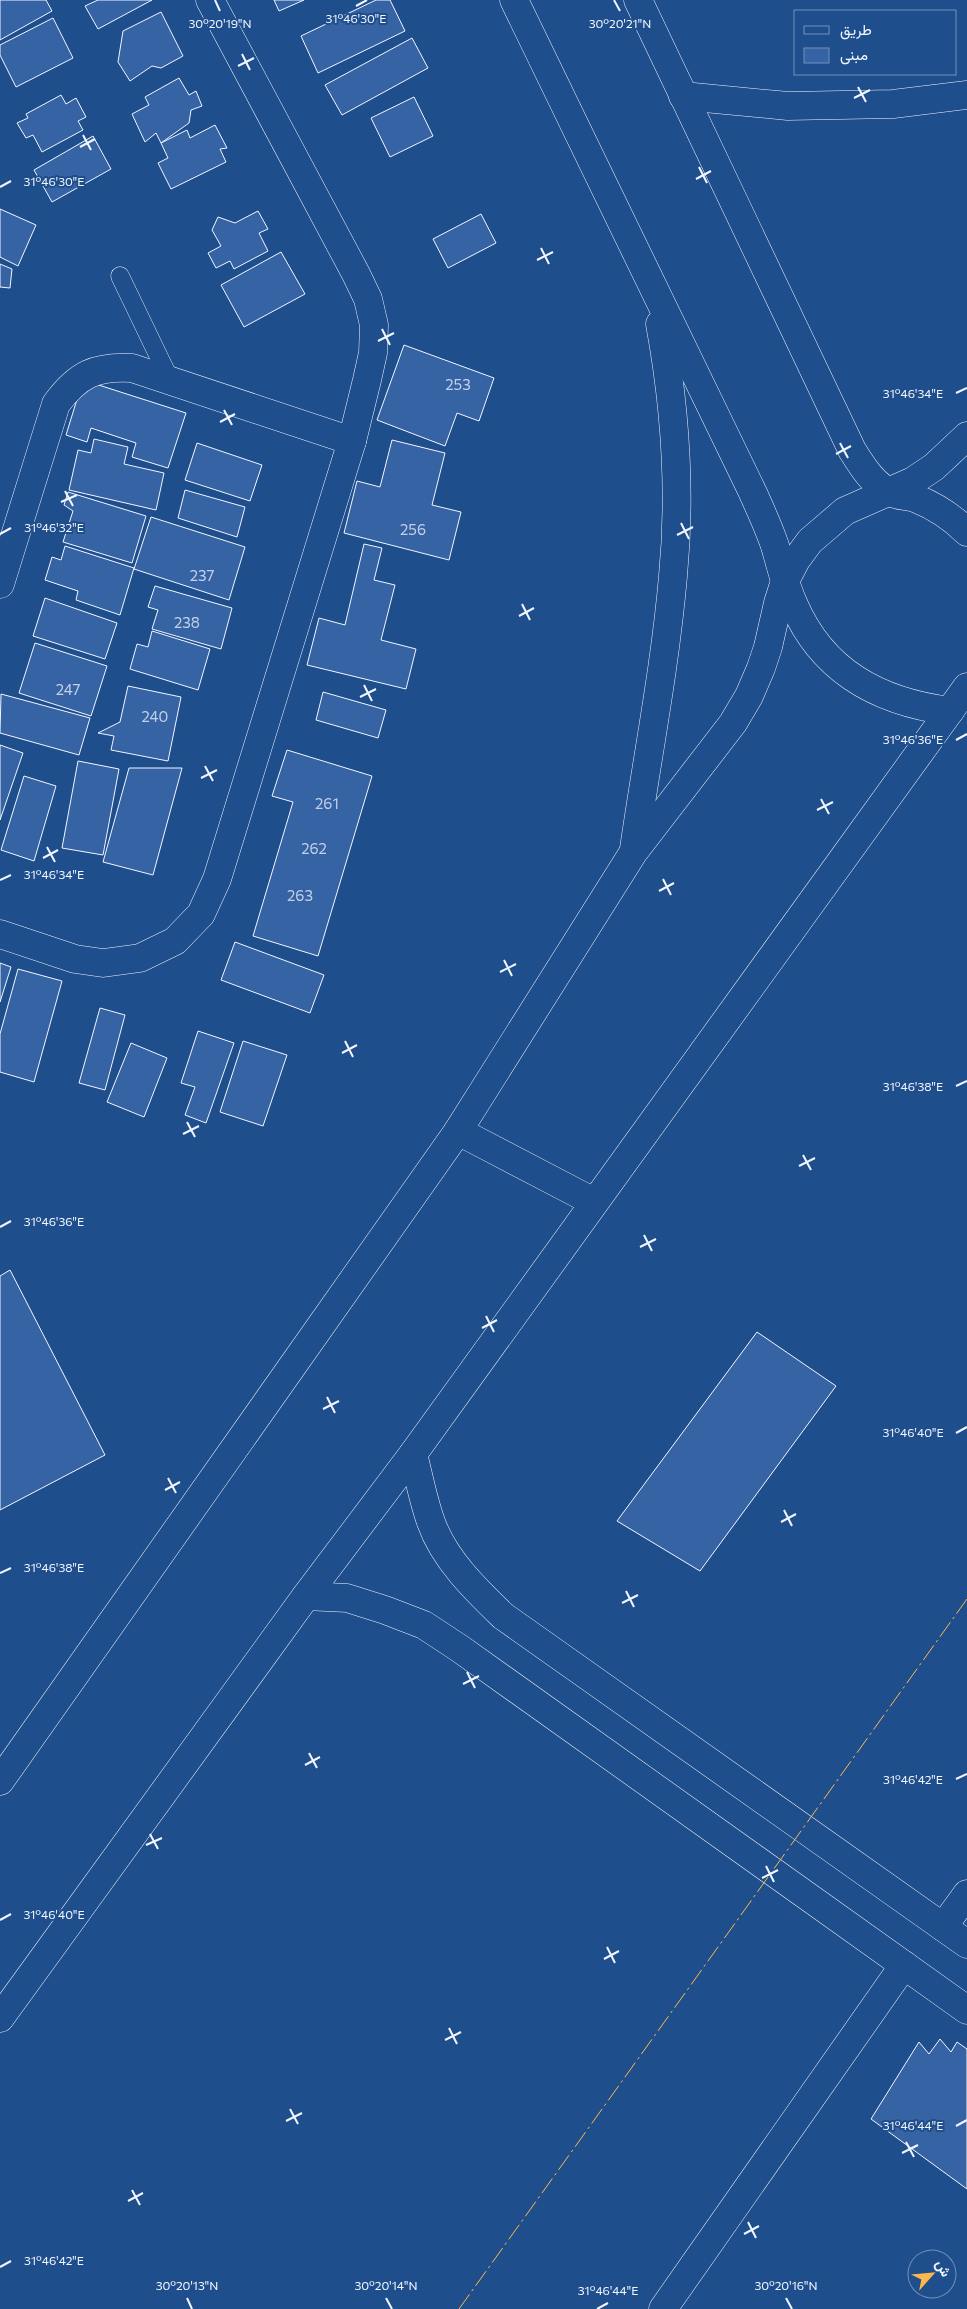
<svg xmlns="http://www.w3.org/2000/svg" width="967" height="2309" font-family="Commissioner,Vazirmatn,sans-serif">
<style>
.building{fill:#3563a3;stroke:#f2f6ff}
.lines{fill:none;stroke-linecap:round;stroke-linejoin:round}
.lane-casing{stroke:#f2f6ff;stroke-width:19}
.street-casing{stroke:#f2f6ff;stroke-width:29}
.secondary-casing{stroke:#f2f6ff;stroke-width:29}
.lane{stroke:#1f4e8c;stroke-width:18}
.street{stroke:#1f4e8c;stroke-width:28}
.secondary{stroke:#1f4e8c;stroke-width:28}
.power{stroke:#ffb74d;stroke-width:1;stroke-dasharray:18 4 2.5 4;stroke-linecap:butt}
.ticks{fill:none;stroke:#f2f6ff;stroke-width:2}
.labels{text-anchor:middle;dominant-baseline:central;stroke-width:4;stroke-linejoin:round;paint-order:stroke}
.number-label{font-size:15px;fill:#c3d1e8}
.ticks-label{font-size:12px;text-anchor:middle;fill:#f2f6ff;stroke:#1f4e8c;stroke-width:4;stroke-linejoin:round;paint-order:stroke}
</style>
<rect width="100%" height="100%" fill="#1f4e8c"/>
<g class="building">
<polygon points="0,0 46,0 52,11 0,40"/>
<polygon points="98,0 152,0 98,29 85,6"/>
<polygon points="274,0 304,0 279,11"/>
<polygon points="376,0 390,0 405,31 318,73 301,36"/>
<polygon points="161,12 183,56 161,68 152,66 130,81 118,62 123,31"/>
<polygon points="53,18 73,58 16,87 0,55 0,45"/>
<polygon points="412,38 428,68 342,115 325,85"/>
<polygon points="179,78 189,95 196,91 202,106 191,110 189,123 161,143 156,133 145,142 132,114 149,105 145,97"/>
<polygon points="61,95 66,104 76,98 86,117 78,121 83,130 42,152 33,135 26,138 17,123 28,118 26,114"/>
<polygon points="414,97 433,136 390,157 371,118"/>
<polygon points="215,125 227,148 220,149 226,162 171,189 158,163 168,158 161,143 187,130 190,138"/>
<polygon points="93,136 111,169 52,202 34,170"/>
<polygon points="0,209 36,225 18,266 0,257"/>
<polygon points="258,211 268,229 259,233 268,251 234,269 230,261 216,268 208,253 221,246 212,230 218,217 235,223"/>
<polygon points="481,214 496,243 448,268 433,239"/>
<polygon points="281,252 305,294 244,327 221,285"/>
<polygon points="0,264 12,269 10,288 0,287"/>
<polygon points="404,345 494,378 479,421 457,413 445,446 377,420"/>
<polygon points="83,380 186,413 168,468 132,457 136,443 91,428 87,442 66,435"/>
<polygon points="94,439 128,447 124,464 164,473 156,510 69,490 78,450 91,453"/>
<polygon points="392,440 445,453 432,505 461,512 449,560 344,533 357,481 380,487"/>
<polygon points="197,443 262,465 250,501 185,480"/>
<polygon points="185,490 245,507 237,537 178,518"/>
<polygon points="68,492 146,516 132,563 63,542 73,511 64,505"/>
<polygon points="151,517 245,547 229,600 134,569"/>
<polygon points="364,544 382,548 374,580 395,585 381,640 416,649 406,689 307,665 319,618 345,625"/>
<polygon points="65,546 134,568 120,615 76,600 78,591 45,580 52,557 61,560"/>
<polygon points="155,586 232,608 221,649 152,629 158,610 148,607"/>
<polygon points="45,598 117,623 105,659 33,636"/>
<polygon points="152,631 210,649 198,690 130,669 137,644 148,647"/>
<polygon points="35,643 107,666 91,716 19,693"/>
<polygon points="128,686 181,697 168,761 111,750 114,736 98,733 120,722"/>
<polygon points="323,692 386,710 378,738 316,720"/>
<polygon points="1,694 90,718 79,755 0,733"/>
<polygon points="0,745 23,753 0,820"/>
<polygon points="287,750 372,776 318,956 253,936 293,802 272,796"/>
<polygon points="78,761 119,769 103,855 62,848"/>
<polygon points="129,768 182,768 153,875 103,862"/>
<polygon points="24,776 56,786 34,861 1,850"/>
<polygon points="235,942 324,975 310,1013 221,980"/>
<polygon points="0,963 11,967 0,1002"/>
<polygon points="18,969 62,981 34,1082 0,1072 0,1034"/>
<polygon points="100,1008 125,1015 105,1090 79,1083"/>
<polygon points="198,1031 234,1043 206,1123 185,1115 195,1087 181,1083"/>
<polygon points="243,1041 287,1055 263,1126 220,1112"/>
<polygon points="131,1043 167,1058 144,1117 107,1102"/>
<polygon points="10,1270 105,1455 0,1510 0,1276"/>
<polygon points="757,1332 836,1386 700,1571 617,1521"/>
<polygon points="940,2039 951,2052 957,2042 967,2049 967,2189 871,2119 919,2042 929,2054"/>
</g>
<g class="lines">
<defs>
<polyline id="lane" points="120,276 170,380"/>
<g id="street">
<path d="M 0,584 L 56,404 C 78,374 96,366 132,368 L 352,441"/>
<polyline points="0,934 75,959 103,963 140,958 175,941 201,914 217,879 352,441 367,380 373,353 374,325 368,299 356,274 210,0"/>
<path d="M 413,1454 C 419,1477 423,1500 431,1522 C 444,1559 475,1589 503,1616 L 967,1944"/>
<polyline points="306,1596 347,1598 385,1610 424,1625 459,1648 967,2010"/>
<polyline points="943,1927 967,1894"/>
<polyline points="663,2309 904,1965"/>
</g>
<g id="secondary">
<path d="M 514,0 L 753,493 C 761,511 769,528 775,546 C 781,566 785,586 794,605 C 823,672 879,702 950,711"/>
<path d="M 638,0 L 852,450 C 862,466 874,486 892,493 C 899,496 907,496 915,498 C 935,506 952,517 967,532"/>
<polyline points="683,96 788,106 893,104 967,95"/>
<path d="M 634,849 C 647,758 665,668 673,576 C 681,493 675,406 660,324"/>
<polyline points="458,1131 594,1202"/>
<polyline points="0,1781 458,1131 633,853 733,723 749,696 761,668 768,647 778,603 785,581 796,560 810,541 845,511 913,481 934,467 967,436"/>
<polyline points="0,2018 306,1596 413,1454 967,687"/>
</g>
</defs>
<use href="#lane" class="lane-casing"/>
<use href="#street" class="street-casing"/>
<use href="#secondary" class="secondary-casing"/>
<use href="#lane" class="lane"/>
<use href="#street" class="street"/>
<use href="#secondary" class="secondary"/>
<polyline class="power" points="459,2309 967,1599"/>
</g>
<path class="ticks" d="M 215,0 L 220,11M 614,0 L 620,11M 356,6 L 367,0M 242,54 L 250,70M 238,66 L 254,58M 858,87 L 866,102M 854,98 L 870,90M 83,135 L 91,150M 80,147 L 95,139M 699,167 L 707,183M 696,179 L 711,171M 0,187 L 11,181M 541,248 L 549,264M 537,260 L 553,252M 382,329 L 390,345M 378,341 L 394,333M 956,393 L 967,388M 224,410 L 232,425M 220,422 L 235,414M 840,443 L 848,458M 836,454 L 851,446M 65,491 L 73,506M 61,502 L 77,495M 681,523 L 689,539M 0,534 L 11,528M 677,535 L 693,527M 522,604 L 530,620M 519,616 L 534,608M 364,685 L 372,701M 360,697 L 376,689M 956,740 L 967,734M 205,766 L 213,781M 201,778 L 217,770M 821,799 L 829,814M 817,810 L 833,802M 47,847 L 55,862M 43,858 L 58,850M 663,879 L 671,895M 0,880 L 11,875M 659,891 L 674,883M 504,960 L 512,976M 500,972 L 516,964M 345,1041 L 353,1057M 342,1053 L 357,1045M 956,1086 L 967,1081M 187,1122 L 195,1137M 183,1134 L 199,1126M 803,1155 L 811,1170M 799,1166 L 815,1158M 0,1227 L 11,1221M 644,1235 L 652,1251M 640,1247 L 656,1239M 486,1316 L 494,1332M 482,1328 L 497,1320M 327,1397 L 335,1413M 323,1409 L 339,1401M 956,1433 L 967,1427M 168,1478 L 176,1493M 165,1490 L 180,1482M 784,1510 L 792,1526M 781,1522 L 796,1514M 0,1573 L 11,1568M 626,1591 L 634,1607M 622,1603 L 638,1595M 467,1672 L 475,1688M 463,1684 L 479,1676M 309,1753 L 317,1768M 305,1765 L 320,1757M 956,1779 L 967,1774M 150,1834 L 158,1849M 146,1845 L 162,1838M 766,1866 L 774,1882M 762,1878 L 778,1870M 0,1920 L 11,1914M 607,1947 L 615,1963M 604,1959 L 619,1951M 449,2028 L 457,2044M 445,2040 L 461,2032M 290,2109 L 298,2124M 286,2121 L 302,2113M 956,2126 L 967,2120M 906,2142 L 914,2157M 902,2153 L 918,2145M 132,2190 L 140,2205M 128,2201 L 143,2193M 748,2222 L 756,2238M 744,2234 L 759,2226M 0,2267 L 11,2261M 187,2298 L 192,2309M 386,2298 L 392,2309M 786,2298 L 792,2309M 597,2309 L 608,2303"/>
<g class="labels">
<g class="number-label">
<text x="458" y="384">253</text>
<text x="413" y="529">256</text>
<text x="202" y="575">237</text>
<text x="187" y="622">238</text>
<text x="68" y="689">247</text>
<text x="155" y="716">240</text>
<text x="327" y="803">261</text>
<text x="314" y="848">262</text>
<text x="300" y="895">263</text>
</g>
</g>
<g class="ticks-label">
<text x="356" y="23">31°46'30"E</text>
<text x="220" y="28">30°20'19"N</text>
<text x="620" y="28">30°20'21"N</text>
<text x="54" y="186">31°46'30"E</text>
<text x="913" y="398">31°46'34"E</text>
<text x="54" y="532">31°46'32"E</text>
<text x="913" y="744">31°46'36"E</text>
<text x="54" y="879">31°46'34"E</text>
<text x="913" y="1091">31°46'38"E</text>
<text x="54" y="1226">31°46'36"E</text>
<text x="913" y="1437">31°46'40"E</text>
<text x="54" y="1572">31°46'38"E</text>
<text x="913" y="1784">31°46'42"E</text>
<text x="54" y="1919">31°46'40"E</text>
<text x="913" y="2130">31°46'44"E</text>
<text x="54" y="2265">31°46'42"E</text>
<text x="187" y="2290">30°20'13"N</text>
<text x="386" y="2290">30°20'14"N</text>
<text x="786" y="2290">30°20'16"N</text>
<text x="608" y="2295">31°46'44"E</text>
</g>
<rect x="794" y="10" width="162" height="65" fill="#1f4e8c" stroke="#7391ba"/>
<rect x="804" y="26" width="25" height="8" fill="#1f4e8c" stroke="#7391ba"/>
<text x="840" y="35" font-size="15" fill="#f2f6ff">طريق</text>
<rect x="804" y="48" width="25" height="15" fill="#3563a3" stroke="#7391ba"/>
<text x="840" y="60" font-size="15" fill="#f2f6ff">مبنى</text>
<g transform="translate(932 2274) rotate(63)"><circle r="24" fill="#1f4e8c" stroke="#7391ba"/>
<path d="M0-4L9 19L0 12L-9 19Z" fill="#ffb74d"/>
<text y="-8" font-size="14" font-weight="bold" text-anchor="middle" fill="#f2f6ff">ش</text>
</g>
</svg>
